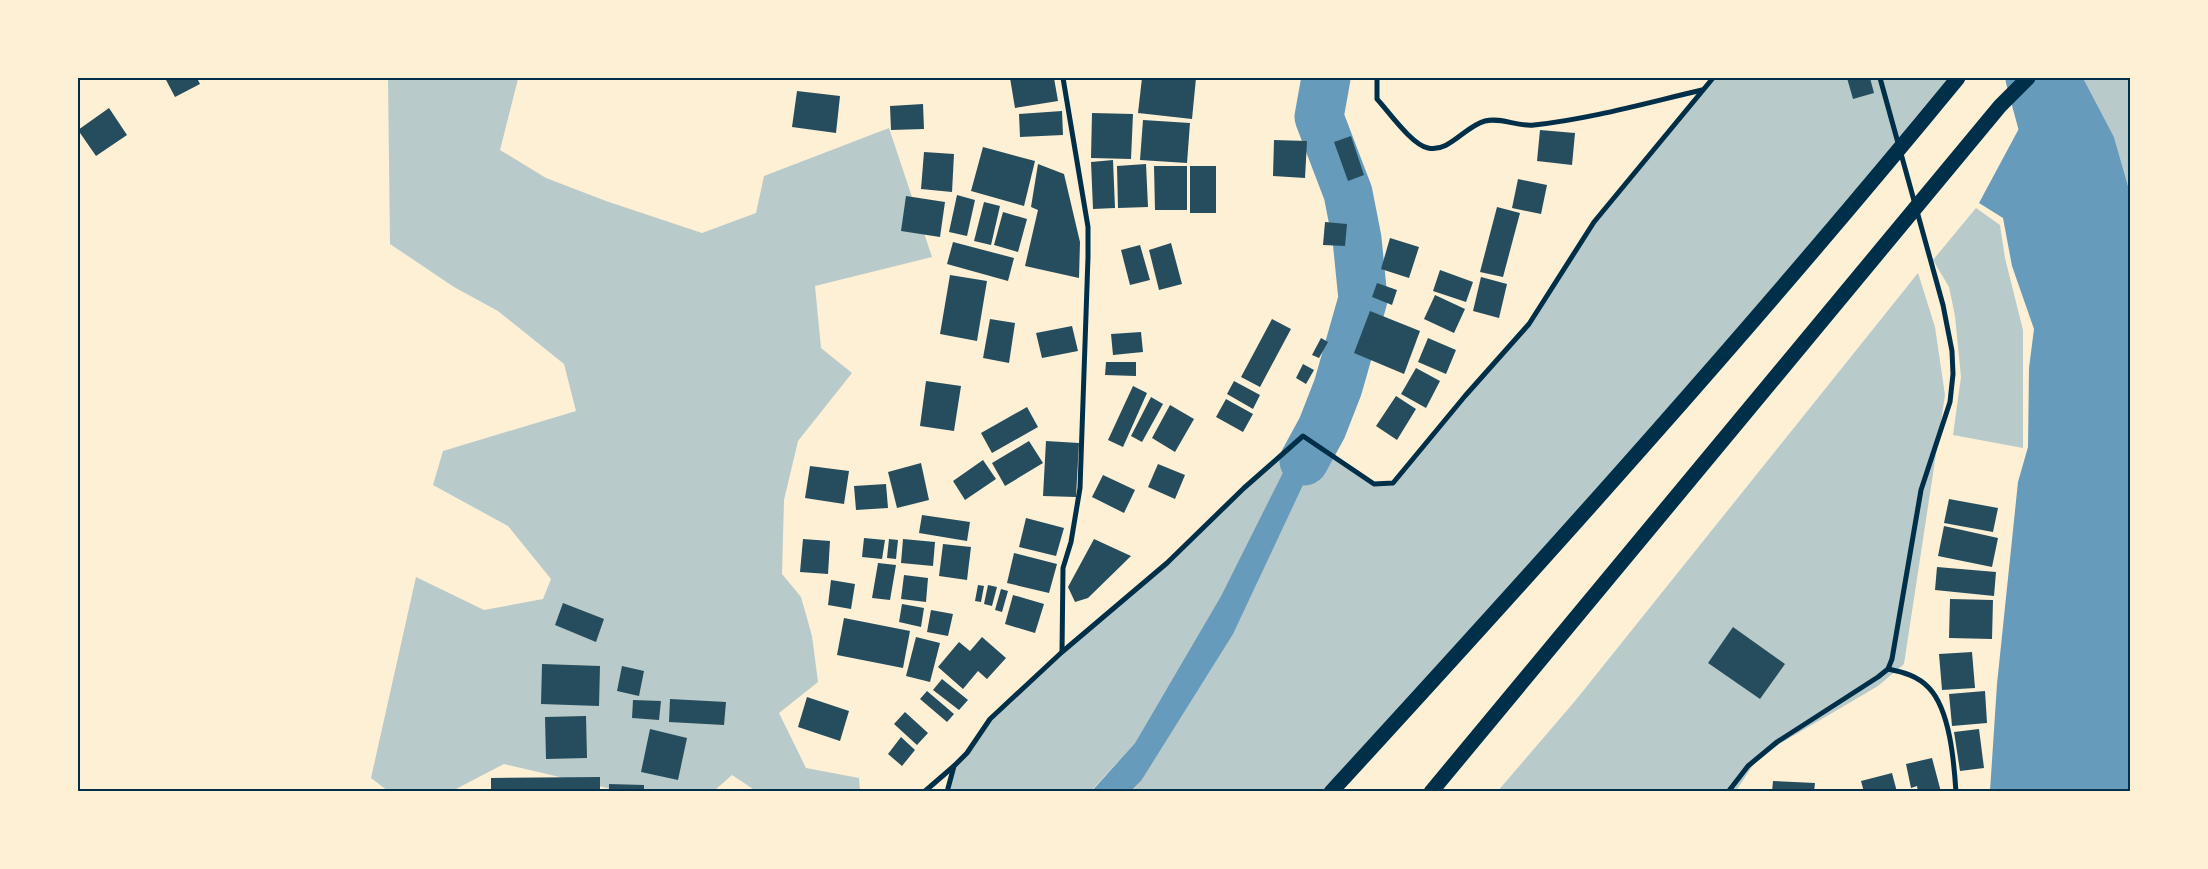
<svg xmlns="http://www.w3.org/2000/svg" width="2208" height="869" font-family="Inter,sans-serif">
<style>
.green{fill:#b9caca}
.water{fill:#669bbc}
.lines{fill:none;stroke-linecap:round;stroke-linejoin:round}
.river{stroke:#669bbc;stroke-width:49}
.building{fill:#264d5e}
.minor{stroke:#003049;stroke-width:5}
.motorway{stroke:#003049;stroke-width:15}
.neatline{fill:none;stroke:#003049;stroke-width:2}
</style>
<rect width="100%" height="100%" fill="#fdf0d5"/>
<g class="green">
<polygon points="388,78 518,79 500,150 546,178 606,201 702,233 756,213 764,176 889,128 932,257 815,286 821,348 852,373 798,441 784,500 782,574 801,597 812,636 818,682 779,713 806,768 859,778 860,791 756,791 732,775 714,791 620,791 504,764 452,791 388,791 371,778 416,577 484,610 543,599 551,579 508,526 433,485 443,451 576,411 564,364 498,311 454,287 390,244"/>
<polygon points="1713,78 1958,78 1331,791 1131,792 1141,781 1321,449 1374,484 1393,483 1529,324 1594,222"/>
<polygon points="2083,78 2130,78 2130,193 2114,137"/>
<polygon points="1976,208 2000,225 2005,258 2023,330 2023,448 1953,435 1961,377 1955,316 1949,287 1933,260"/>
<polygon points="1918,273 1935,327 1945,395 1904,664 1878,686 1759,756 1736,791 1497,792 1575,701"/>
<polygon points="1303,436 1221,596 1135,743 1091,791 947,792 954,766 990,719 1062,652 1167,563"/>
</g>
<g class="water">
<polygon points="2046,78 2083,78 2114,137 2130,193 2130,791 1990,791 1997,684 2018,482 2028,447 2029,368 2034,329 2012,266 2003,218 1979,203"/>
<polygon points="1328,397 1340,406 1233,634 1141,781 1131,791 1091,792 1135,743 1221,596 1318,403"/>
</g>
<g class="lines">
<g class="river">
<polyline points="2030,78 2053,163"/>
<polyline points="1304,461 1322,428 1338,387 1363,299 1357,239 1348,193 1319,117 1326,78"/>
</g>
</g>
<g class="building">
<polygon points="165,78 197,78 200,84 175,97"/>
<polygon points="1010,78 1054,78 1058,101 1015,108"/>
<polygon points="1142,78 1196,78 1192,119 1138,113"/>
<polygon points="1847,78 1870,78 1874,93 1853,99"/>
<polygon points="797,91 840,96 836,133 792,127"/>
<polygon points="923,104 924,129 891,130 890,106"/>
<polygon points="109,108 127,135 96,156 78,130"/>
<polygon points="1062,111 1063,135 1020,137 1019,114"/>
<polygon points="1092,113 1133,114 1131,159 1091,158"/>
<polygon points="1143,120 1190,123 1187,163 1140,160"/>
<polygon points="1540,130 1575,133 1572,165 1537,161"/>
<polygon points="1351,136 1364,175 1348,181 1334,142"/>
<polygon points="1274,140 1307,141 1305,178 1273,176"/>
<polygon points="983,147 1035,161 1024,206 971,191"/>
<polygon points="924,152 954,154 952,192 921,189"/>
<polygon points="1113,160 1115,208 1093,209 1091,162"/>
<polygon points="1038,164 1064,174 1080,242 1079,278 1025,266 1038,210 1031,207"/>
<polygon points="1146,164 1148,207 1118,208 1117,166"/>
<polygon points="1154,166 1187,166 1187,210 1155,210"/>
<rect x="1190" y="166" width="26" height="47"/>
<polygon points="1518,179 1547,185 1541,214 1512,208"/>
<polygon points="957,195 975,200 967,236 949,232"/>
<polygon points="906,196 945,202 940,237 901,231"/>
<polygon points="984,202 1000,206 991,245 974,241"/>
<polygon points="1497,207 1520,213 1503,277 1480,272"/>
<polygon points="1003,212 1027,219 1018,252 994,245"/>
<polygon points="1325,222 1347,224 1345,246 1323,245"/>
<polygon points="1390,238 1419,247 1409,278 1381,269"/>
<polygon points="953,242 1014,258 1008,281 947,264"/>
<polygon points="1171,243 1182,284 1159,290 1149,250"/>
<polygon points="1140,245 1150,280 1130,285 1121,250"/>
<polygon points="1440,270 1473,282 1466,302 1433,291"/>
<polygon points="950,275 987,281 977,341 940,334"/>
<polygon points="1481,277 1507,284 1499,318 1473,311"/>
<polygon points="1377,283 1397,290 1392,305 1372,297"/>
<polygon points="1435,295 1465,309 1454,333 1424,319"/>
<polygon points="1370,311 1420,331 1404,374 1354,353"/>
<polygon points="990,319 1015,323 1009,363 983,358"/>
<polygon points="1272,319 1291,329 1260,387 1241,377"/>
<polygon points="1072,326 1078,351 1042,358 1036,333"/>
<polygon points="1141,332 1143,352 1113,355 1111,334"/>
<polygon points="1321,338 1328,342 1319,358 1312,355"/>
<polygon points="1428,338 1456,350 1446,374 1418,362"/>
<polygon points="1106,362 1136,362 1136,376 1105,375"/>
<polygon points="1303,364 1314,370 1306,384 1296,378"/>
<polygon points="1416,368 1440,381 1426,408 1401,394"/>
<polygon points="926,381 961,386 954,431 920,426"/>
<polygon points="1234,381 1260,395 1253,409 1227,394"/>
<polygon points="1133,386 1147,393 1123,447 1108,440"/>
<polygon points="1396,396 1416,409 1397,440 1376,426"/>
<polygon points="1151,397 1163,404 1142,442 1131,436"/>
<polygon points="1226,399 1253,414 1243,432 1216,417"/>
<polygon points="1170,405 1194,419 1175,452 1152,438"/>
<polygon points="1027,407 1038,427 992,453 981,433"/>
<polygon points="1029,441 1043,463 1005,486 992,463"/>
<polygon points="1046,441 1079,443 1076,497 1043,496"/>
<polygon points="983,460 996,479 965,500 953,481"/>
<polygon points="921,463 929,500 897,508 888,472"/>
<polygon points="1158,464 1185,475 1175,499 1148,487"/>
<polygon points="810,466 849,471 844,504 805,498"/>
<polygon points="1103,475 1135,490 1124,513 1092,497"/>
<polygon points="886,484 888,508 856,510 854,486"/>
<polygon points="1949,499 1998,508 1993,532 1944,523"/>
<polygon points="922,515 970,522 967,541 919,533"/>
<polygon points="1026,518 1064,528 1056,556 1019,547"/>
<polygon points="1944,526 1998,538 1992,567 1938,556"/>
<polygon points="864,538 885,540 882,559 862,557"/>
<polygon points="803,539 830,541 828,574 800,572"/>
<polygon points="889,539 898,540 896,559 887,558"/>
<polygon points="903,539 935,542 933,566 901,563"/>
<polygon points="1094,539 1131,556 1088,598 1075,602 1068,587"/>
<polygon points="943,544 971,547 967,580 939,576"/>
<polygon points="1014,553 1057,564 1049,593 1007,583"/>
<polygon points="878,563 896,565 890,600 872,598"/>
<polygon points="1937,567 1996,572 1994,596 1935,590"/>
<polygon points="904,575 928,578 926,602 901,599"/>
<polygon points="831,580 855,584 851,609 828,605"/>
<polygon points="978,585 984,586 981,602 975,601"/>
<polygon points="988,585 997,587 992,606 984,604"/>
<polygon points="1001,589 1008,591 1002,612 995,610"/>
<polygon points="1013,595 1044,604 1035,633 1005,624"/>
<polygon points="1950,599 1993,600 1992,639 1949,638"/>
<polygon points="563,603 604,619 596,642 555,625"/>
<polygon points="902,604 924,608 921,627 899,622"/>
<polygon points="931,610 953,614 948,636 927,632"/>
<polygon points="844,618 910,631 903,668 837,655"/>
<polygon points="1733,627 1785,664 1760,699 1708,663"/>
<polygon points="916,637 940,643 930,682 906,676"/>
<polygon points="982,637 1006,658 987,679 978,671 963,689 938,667 959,642 970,651"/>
<polygon points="1972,652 1975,688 1942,690 1939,654"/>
<polygon points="542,664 600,666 599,706 541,704"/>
<polygon points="622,666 644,671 639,696 617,691"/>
<polygon points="942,679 968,700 959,710 933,690"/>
<polygon points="927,691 954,714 947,722 920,699"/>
<polygon points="1985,691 1987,723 1952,726 1949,694"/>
<polygon points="807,697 849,711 840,741 798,727"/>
<polygon points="670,699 726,702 724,725 669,722"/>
<polygon points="633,700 661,701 659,720 632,718"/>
<polygon points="905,712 928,733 917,745 894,724"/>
<polygon points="586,716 587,758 546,759 545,717"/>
<polygon points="650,729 687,738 678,780 641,772"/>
<polygon points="1979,729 1984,768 1960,771 1954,732"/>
<polygon points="901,737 915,750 902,766 888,754"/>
<polygon points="1932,758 1941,792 1918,792 1917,786 1911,788 1906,764"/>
<polygon points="1892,773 1897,792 1864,792 1861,781"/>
<polygon points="600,777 600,792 491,792 491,778"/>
<polygon points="1773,781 1815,783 1814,792 1772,792"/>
<polygon points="609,784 644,785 644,792 609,792"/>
</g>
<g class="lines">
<g class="minor">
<path d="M 1377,78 L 1377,99 C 1389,112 1412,145 1428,148 C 1449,153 1465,126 1485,121 C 1502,117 1517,127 1534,125 C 1590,119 1646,103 1702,90"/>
<polyline points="1062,652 1063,568 1071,542 1080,488 1088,257 1088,227 1063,78"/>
<path d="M 1888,669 C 1903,672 1918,676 1929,688 C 1950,710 1954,762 1956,792"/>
<polyline points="924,792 954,766"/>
<polyline points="947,792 954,766 967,753 990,719 1062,652 1167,563 1244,488 1303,436 1374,484 1393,483 1465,396 1529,324 1594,222 1713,78"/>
<polyline points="1728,792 1748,766 1777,742 1878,677 1888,669 1892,659 1921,490 1950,402 1953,374 1952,351 1943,305 1880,78"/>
</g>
<g class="motorway">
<path d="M 1331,792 C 1546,558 1757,323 1958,78"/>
<polyline points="1431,792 2000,106 2028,78"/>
</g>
</g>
<rect width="2208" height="869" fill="none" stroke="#fdf0d5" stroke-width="158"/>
<rect x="79" y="79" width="2050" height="711" class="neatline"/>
</svg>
